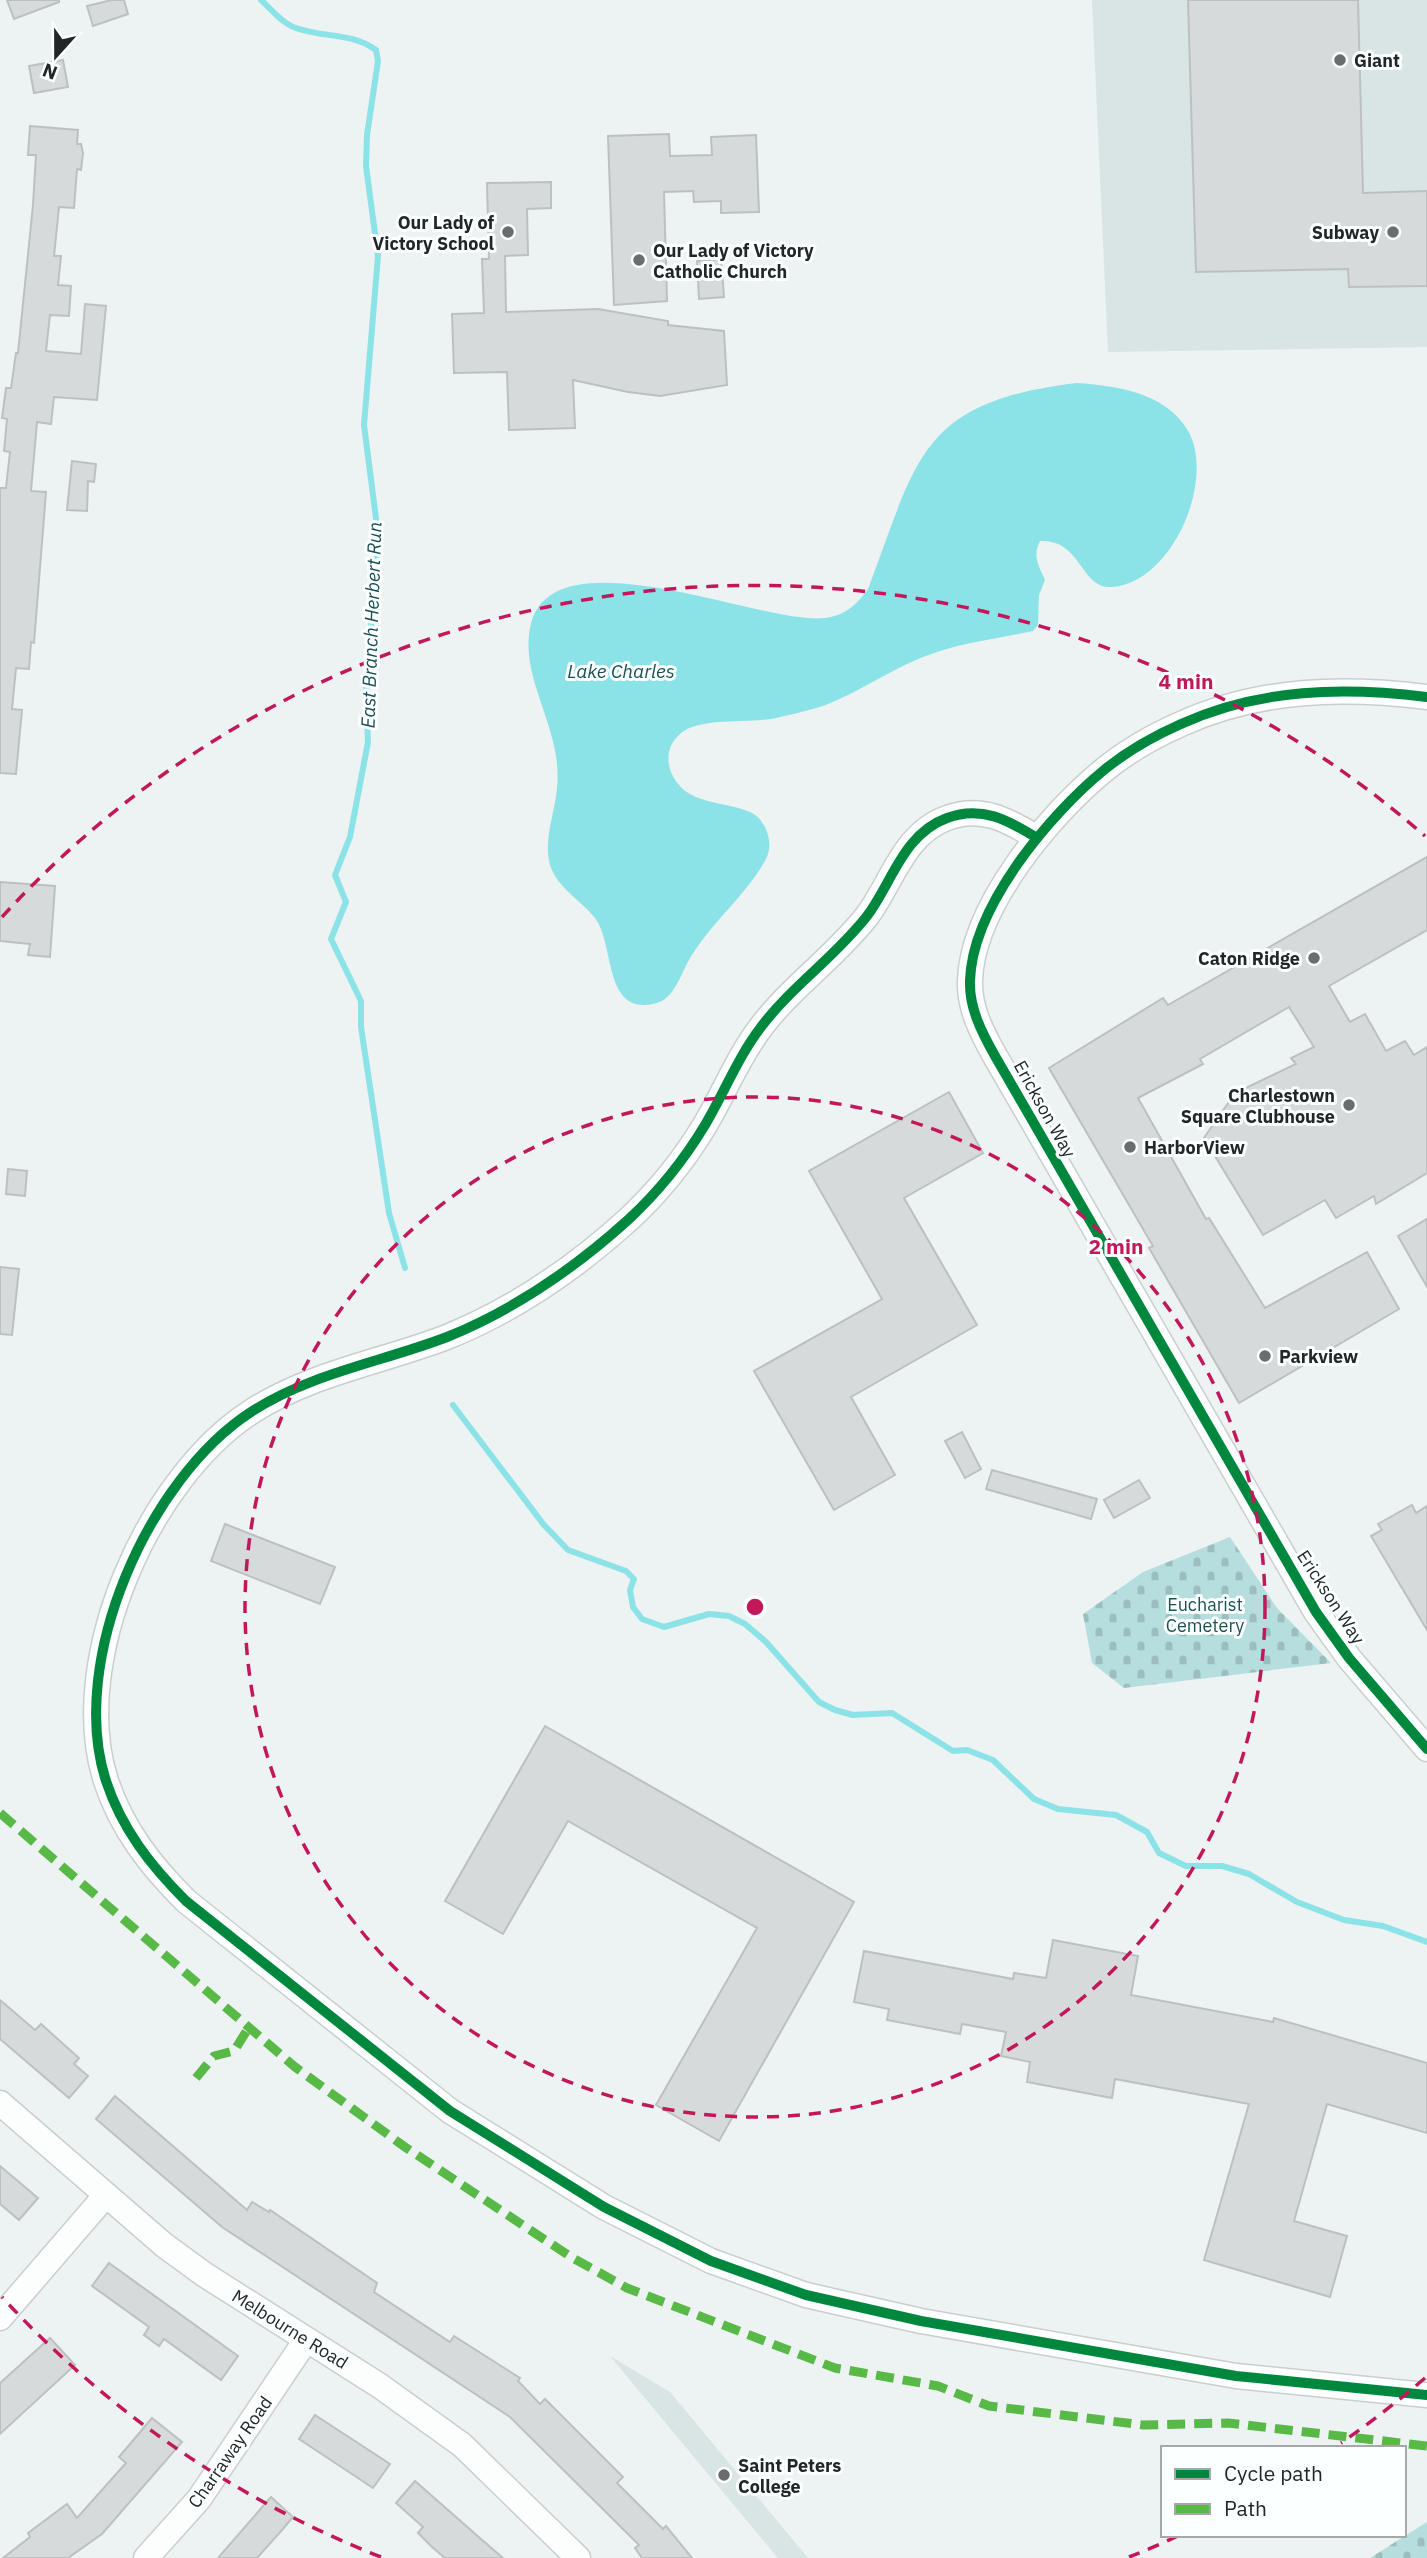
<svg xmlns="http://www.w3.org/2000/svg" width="1427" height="2558" font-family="'IBM Plex Sans',sans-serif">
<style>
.built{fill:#d9e4e4}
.cemetery{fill:url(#cemetery-stones)}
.water{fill:#8ce3e7}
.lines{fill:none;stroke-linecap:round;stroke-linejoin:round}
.stream{stroke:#8ce3e7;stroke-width:6}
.building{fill:#d7dada;stroke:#bdc0c1;stroke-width:2}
.street-casing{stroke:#cbcecf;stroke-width:27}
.street{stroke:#fcfdfd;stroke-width:24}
.quiet{stroke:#58b947;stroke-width:9;stroke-dasharray:18 9;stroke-linecap:butt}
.cycleway-casing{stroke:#fcffff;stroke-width:15}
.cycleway{stroke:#00873e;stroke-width:10}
.ring{fill:none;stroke:#c2185b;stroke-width:3.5;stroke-dasharray:12 9}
.poi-dot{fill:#6a6d6d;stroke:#fcffff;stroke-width:2.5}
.labels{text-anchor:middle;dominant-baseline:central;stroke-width:6;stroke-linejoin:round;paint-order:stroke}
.poi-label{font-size:18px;font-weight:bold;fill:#232626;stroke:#fcffff;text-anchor:start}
.street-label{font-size:18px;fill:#232626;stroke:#fcffff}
.park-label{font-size:18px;fill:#1b5153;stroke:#fcffff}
.water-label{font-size:19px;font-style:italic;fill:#1a5052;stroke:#fcffff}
.centre{fill:#c2185b;stroke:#fcffff;stroke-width:3.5}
.ring-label{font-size:21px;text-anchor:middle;font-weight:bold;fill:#c2185b;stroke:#fcffff;stroke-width:6;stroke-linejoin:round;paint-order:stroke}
</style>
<defs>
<pattern id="cemetery-stones" width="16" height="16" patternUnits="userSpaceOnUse" patternTransform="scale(1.75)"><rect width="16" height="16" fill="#b6dedf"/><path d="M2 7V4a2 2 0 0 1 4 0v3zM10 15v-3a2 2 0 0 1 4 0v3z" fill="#9cbebf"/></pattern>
</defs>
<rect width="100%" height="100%" fill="#edf2f2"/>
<g class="built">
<polygon points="1092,0 1427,0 1427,347 1108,352"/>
<polygon points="610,2356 670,2392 808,2558 778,2558"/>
</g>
<g class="cemetery">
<polygon points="1230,1537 1277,1608 1331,1663 1124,1688 1092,1663 1083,1614 1143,1572"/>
<polygon points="1427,2522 1427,2558 1370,2558"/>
</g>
<path class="water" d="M 1077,383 C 1116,386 1164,392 1187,429 C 1217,477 1173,583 1112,587 C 1080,589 1082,539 1040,541 C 1032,556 1039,566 1045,580 L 1039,595 L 1038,625 L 1033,631 C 1001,638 966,642 934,653 C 897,665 865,689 828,704 C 812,710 793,714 776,718 C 750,724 695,716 678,736 C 668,746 666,759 671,772 C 685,806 722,800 750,812 C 758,816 762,821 766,829 C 770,840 771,848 766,859 C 744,900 703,928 683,972 C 676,986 670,1001 653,1004 C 603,1014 615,944 595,918 C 581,900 558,889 550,865 C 543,840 555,813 557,788 C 559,769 556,752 551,734 C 542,700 523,665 530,628 C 548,528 764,626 825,618 C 844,616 858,604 868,589 C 918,457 920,402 1077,383 Z"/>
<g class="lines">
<g class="stream">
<path d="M 261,0 C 271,9 283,24 296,28 C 323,38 351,32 376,50 L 378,61 L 367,135 L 366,166 L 378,256 L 364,425 L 378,534 L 366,693 L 368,742 L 350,837 L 335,875 L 346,902 L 331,939 L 361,1001 L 361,1027 L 389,1213 L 405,1268"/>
<polyline points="453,1405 544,1525 568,1550 626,1571 634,1579 630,1590 633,1607 642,1619 664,1627 709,1614 729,1616 745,1624 766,1642 819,1702 835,1710 853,1715 892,1713 953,1751 967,1750 993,1760 1034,1799 1058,1809 1116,1815 1147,1832 1159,1853 1186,1866 1222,1866 1249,1874 1297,1902 1344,1920 1383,1926 1427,1942"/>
</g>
</g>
<g class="building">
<polygon points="7,0 59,0 59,2 14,19"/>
<polygon points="112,0 124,0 128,14 93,26 87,6"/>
<polygon points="1188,0 1358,0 1363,193 1427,191 1427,286 1349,287 1348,269 1196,272"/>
<polygon points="63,60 68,87 34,93 29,66"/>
<polygon points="30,126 78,130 77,144 81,144 83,153 81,170 77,169 74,208 59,207 54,256 61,256 58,285 71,286 69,316 50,315 46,351 81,354 85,304 106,306 97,400 54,397 51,424 37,422 31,491 46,492 34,643 31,642 29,669 16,668 12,709 22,710 16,774 0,773 0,488 6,488 10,452 4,451 7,419 2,418 6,388 11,388 16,353 18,353 33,205 36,155 28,155"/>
<polygon points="669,134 670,156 712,155 711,137 756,135 759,212 721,213 721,201 694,202 693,191 664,192 667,301 614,305 608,136"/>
<polygon points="551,182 551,208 527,209 528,255 505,256 506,312 598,309 668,321 668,325 724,331 727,385 660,396 628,392 573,380 575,428 509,430 507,372 454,373 452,314 484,313 482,259 489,259 487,183"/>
<polygon points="721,259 724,297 699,299 697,261"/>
<polygon points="72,461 96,464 94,482 88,481 87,511 67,510"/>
<polygon points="1427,857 1427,930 1329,986 1350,1022 1365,1014 1386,1051 1405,1041 1414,1055 1427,1047 1427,1173 1376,1204 1374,1196 1336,1218 1325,1200 1263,1235 1204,1138 1235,1093 1296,1064 1291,1058 1314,1047 1289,1007 1200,1059 1203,1064 1138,1098 1206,1219 1209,1218 1265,1308 1367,1252 1399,1309 1239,1403 1149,1248 1153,1246 1049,1068 1163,998 1168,1005"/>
<polygon points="0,882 55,886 50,957 28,955 30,944 0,941"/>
<polygon points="949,1092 983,1153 904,1198 977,1325 851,1397 895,1475 834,1510 754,1371 882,1299 809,1171"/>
<polygon points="8,1169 27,1171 25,1196 6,1194"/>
<polygon points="1427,1219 1427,1287 1398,1236"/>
<polygon points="0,1267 19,1269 12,1335 0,1334"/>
<polygon points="962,1432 981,1469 965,1478 945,1441"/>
<polygon points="992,1470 1097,1499 1091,1519 986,1489"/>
<polygon points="1139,1480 1150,1498 1114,1518 1104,1500"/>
<polygon points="1412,1505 1416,1513 1427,1506 1427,1630 1371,1536 1382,1530 1378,1524"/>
<polygon points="225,1524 335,1567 320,1604 211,1561"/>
<polygon points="545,1726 854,1902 719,2141 656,2105 757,1928 568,1821 503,1934 445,1901"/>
<polygon points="1053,1940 1138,1956 1131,1995 1273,2022 1274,2018 1427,2063 1427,2133 1327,2104 1294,2221 1347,2236 1330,2297 1204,2260 1249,2104 1115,2079 1112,2098 1027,2082 1030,2062 1001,2056 1006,2032 962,2024 960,2034 887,2020 889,2009 854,2002 864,1951 1013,1979 1014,1973 1046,1978"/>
<polygon points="0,2000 35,2030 41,2024 79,2058 74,2064 88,2076 69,2098 0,2039"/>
<polygon points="115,2096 247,2210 252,2202 269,2212 270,2210 377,2283 374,2292 450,2342 454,2336 520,2378 518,2381 540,2404 545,2399 623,2477 617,2483 663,2529 666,2526 692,2558 642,2558 635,2548 639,2545 510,2417 222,2227 96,2119"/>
<polygon points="0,2166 38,2198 19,2220 0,2204"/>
<polygon points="109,2263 238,2356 221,2380 164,2339 159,2346 144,2335 149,2327 92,2286"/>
<polygon points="50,2338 75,2365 0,2434 0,2383"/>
<polygon points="315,2415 390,2464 373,2488 299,2439"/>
<polygon points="152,2418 182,2442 102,2534 68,2558 3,2558 30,2537 28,2533 67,2504 77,2518 126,2463 119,2457"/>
<polygon points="415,2481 481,2539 503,2558 445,2558 432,2547 418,2533 423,2527 396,2503"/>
<polygon points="271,2497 293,2517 282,2530 257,2558 218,2558"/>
</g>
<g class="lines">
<defs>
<g id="street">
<path d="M 1427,697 C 1344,687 1260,688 1181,724 C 1156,735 1126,752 1104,770 C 1049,815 972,907 970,981 C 969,1008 982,1033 995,1056 L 1316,1612 L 1349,1658 L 1427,1749"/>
<path d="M 1037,838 C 1008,820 981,805 947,818 C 903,834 892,883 867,916 C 835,957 792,986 761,1027 C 738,1057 724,1093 705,1125 C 684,1160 659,1191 629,1219 C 574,1269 516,1309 447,1337 C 382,1362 311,1373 251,1412 C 149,1478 67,1661 106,1781 C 122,1829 150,1865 186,1901 L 450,2111 L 604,2207 L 711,2261 L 806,2295 L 921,2321 L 1236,2376 L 1427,2395"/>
<polyline points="0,2103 164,2245 205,2275 380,2386 462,2445 578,2558"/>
<polyline points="0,2318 106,2195"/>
<polyline points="146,2558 199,2499 306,2340"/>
</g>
</defs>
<use href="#street" class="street-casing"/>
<use href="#street" class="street"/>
<g class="quiet">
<polyline points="0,1813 295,2067 405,2147 571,2257 627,2288 835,2368 938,2386 989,2406 1143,2425 1228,2423 1427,2446"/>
<polyline points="196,2078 214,2056 234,2051 249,2027"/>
</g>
<defs>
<g id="cycleway">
<path d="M 1427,697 C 1344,687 1260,688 1181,724 C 1156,735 1126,752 1104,770 C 1049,815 972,907 970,981 C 969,1008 982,1033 995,1056 L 1316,1612 L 1349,1658 L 1427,1749"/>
<path d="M 1037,838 C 1008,820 981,805 947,818 C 903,834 892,883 867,916 C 835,957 792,986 761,1027 C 738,1057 724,1093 705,1125 C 684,1160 659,1191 629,1219 C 574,1269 516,1309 447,1337 C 382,1362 311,1373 251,1412 C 149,1478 67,1661 106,1781 C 122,1829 150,1865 186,1901 L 450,2111 L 604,2207 L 711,2261 L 806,2295 L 921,2321 L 1236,2376 L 1427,2395"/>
</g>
</defs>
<use href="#cycleway" class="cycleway-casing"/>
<use href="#cycleway" class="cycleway"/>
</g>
<g class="ring">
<circle cx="755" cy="1607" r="510"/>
<path d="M1425 2378A1021 1021 0 0 1 1341 2443M1178 2536A1021 1021 0 0 1 1129 2557M381 2557A1021 1021 0 0 1 2 2297M2 917A1021 1021 0 0 1 1425 836"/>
</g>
<g class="poi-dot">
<circle cx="1340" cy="60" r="7"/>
<circle cx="508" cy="232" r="7"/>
<circle cx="1393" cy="232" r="7"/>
<circle cx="639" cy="260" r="7"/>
<circle cx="1314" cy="958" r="7"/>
<circle cx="1349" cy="1105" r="7"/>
<circle cx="1130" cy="1147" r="7"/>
<circle cx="1265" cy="1356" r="7"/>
<circle cx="724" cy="2475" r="7"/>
</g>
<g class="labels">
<g class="poi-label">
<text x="1354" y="60">Giant</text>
<text x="494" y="222" text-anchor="end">Our Lady of<tspan x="494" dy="21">Victory School</tspan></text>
<text x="1379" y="232" text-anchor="end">Subway</text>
<text x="653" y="250">Our Lady of Victory<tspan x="653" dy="21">Catholic Church</tspan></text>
<text x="1300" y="958" text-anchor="end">Caton Ridge</text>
<text x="1335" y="1095" text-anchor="end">Charlestown<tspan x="1335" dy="21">Square Clubhouse</tspan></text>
<text x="1144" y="1147">HarborView</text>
<text x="1279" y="1356">Parkview</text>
<text x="738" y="2465">Saint Peters<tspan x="738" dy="21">College</tspan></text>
</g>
<g class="street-label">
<text transform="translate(1045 1109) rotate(61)">Erickson Way</text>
<text transform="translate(1331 1597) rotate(57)">Erickson Way</text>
<text transform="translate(290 2329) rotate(32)">Melbourne Road</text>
<text transform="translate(230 2452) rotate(-55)">Charraway Road</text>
</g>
<g class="park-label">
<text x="1205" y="1604">Eucharist<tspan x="1205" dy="21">Cemetery</tspan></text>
</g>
<g class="water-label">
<text transform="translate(371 625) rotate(-88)">East Branch Herbert Run</text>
<text x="621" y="671">Lake Charles</text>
</g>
</g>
<circle cx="755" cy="1607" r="10" class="centre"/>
<g class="ring-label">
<text x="1186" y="689">4 min</text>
<text x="1116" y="1254">2 min</text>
</g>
<rect x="1161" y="2446" width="245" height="91" fill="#fcffff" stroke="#a5a8a8" stroke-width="2"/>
<rect x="1175" y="2469" width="35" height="10" fill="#00873e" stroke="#a5a8a8" stroke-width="2"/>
<text x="1224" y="2481" font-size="21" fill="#232626">Cycle path</text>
<rect x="1175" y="2504" width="35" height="10" fill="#58b947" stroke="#a5a8a8" stroke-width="2"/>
<text x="1224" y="2516" font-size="21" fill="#232626">Path</text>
<g transform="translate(56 56) rotate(201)" stroke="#fcffff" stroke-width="5" paint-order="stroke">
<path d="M0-5L12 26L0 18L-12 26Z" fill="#232626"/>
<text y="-10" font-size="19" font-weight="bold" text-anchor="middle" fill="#232626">N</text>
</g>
</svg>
